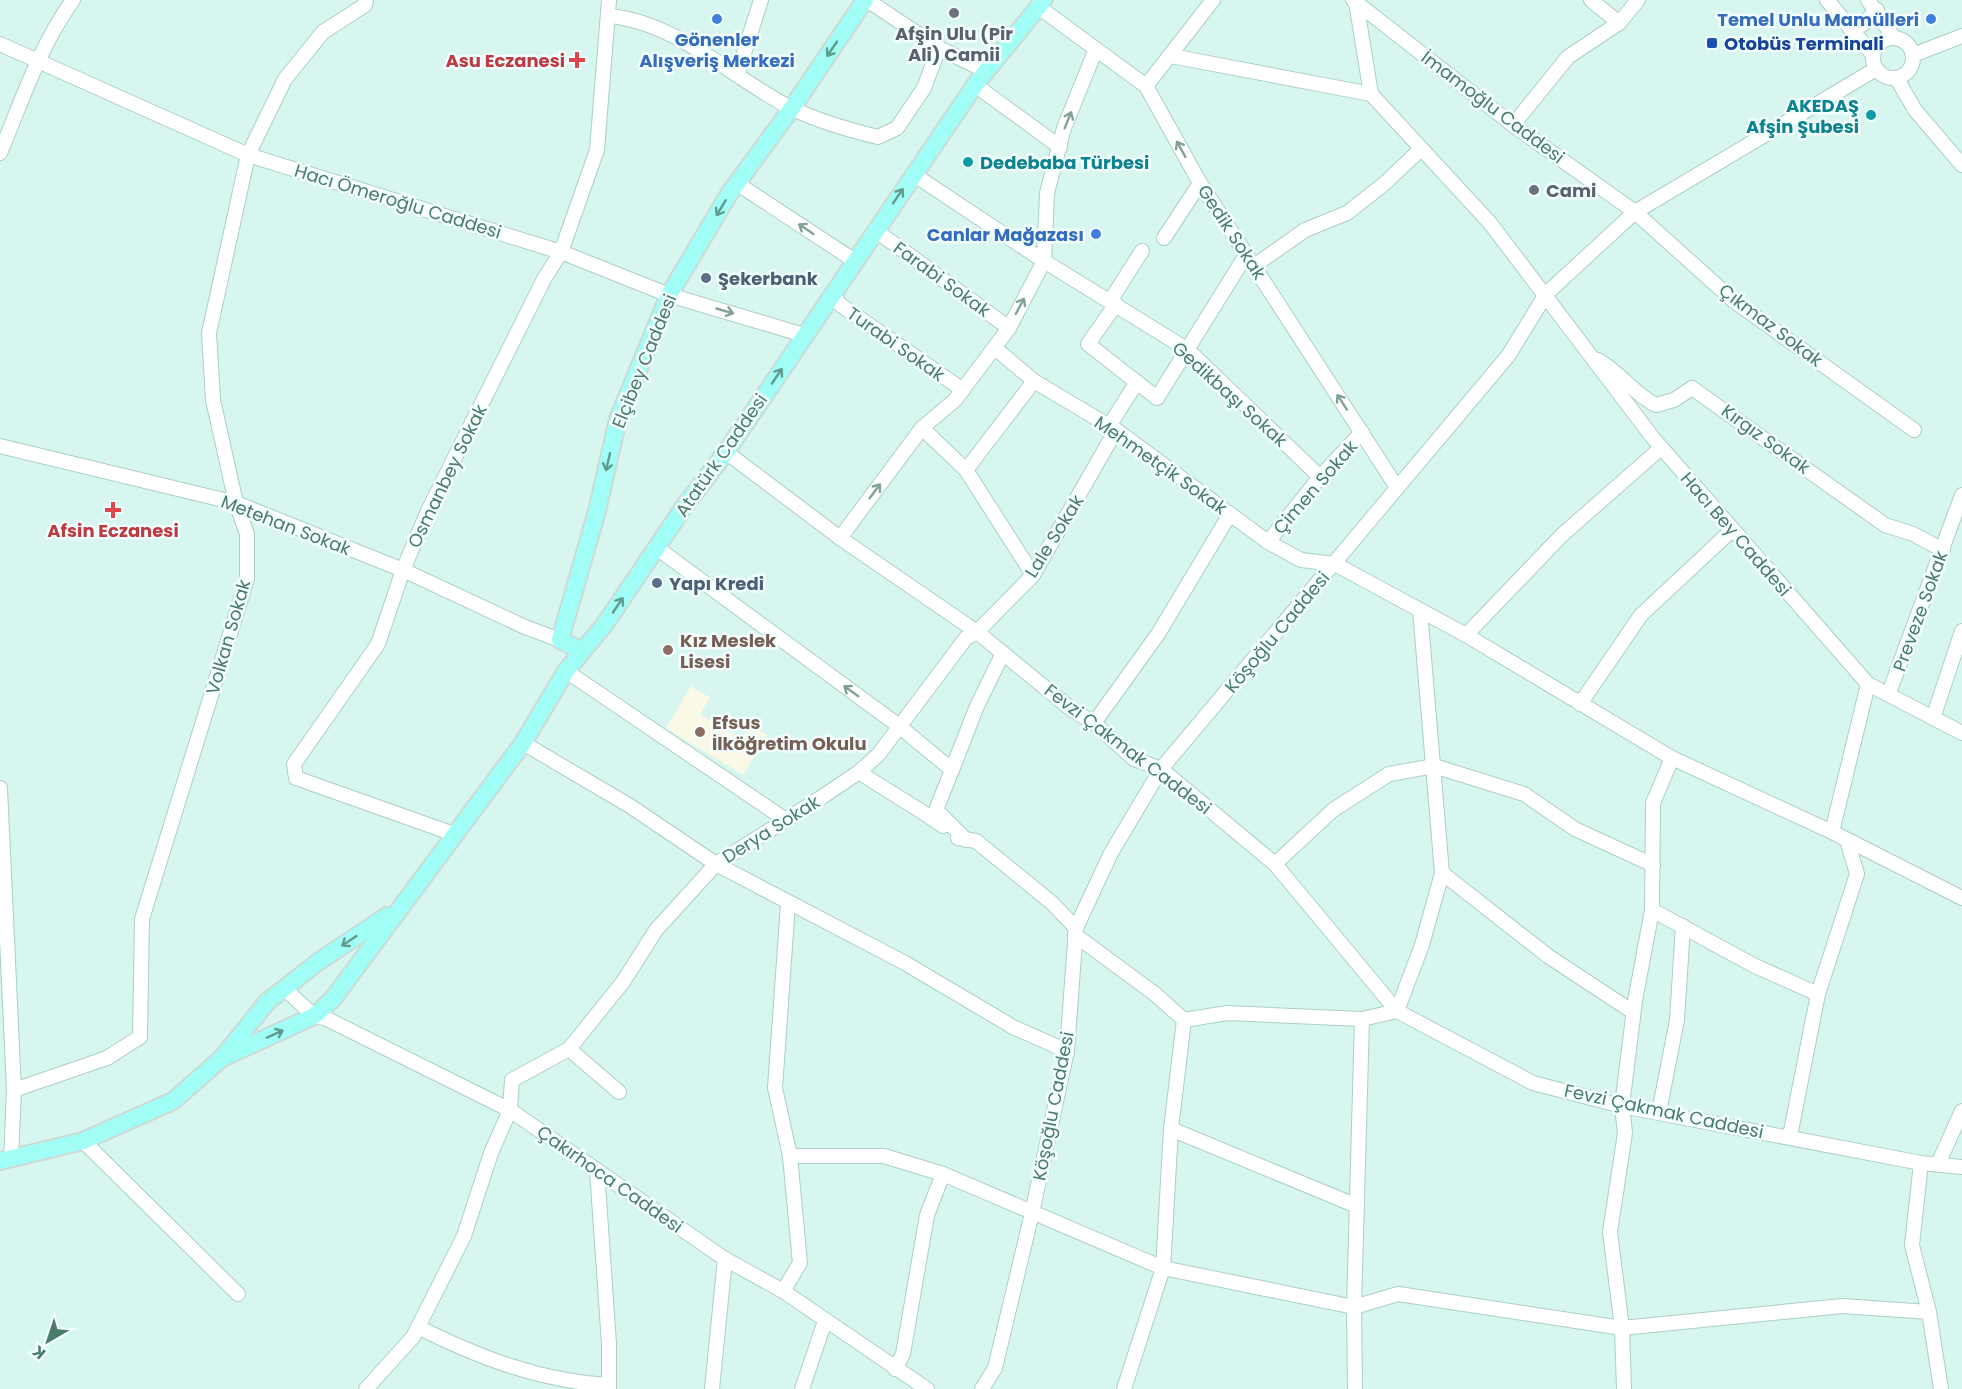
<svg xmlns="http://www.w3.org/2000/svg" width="1962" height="1389" font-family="Poppins,sans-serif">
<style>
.residential{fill:#d8f6f0}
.education{fill:#faf9e6}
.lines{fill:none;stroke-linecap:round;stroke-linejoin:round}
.minor-casing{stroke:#abcfc5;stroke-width:16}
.major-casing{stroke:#cddad5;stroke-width:20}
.minor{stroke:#fff;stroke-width:14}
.major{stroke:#a1fef6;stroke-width:16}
.oneway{stroke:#609c8d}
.oneway2{stroke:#81a397}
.worship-dot{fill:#6b7280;stroke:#f2fffe;stroke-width:2}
.shop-dot{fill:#3f7fe0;stroke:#f2fffe;stroke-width:2}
.transit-dot{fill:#1a4fb4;stroke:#f2fffe;stroke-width:2}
.health-dot{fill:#e0444e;stroke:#f2fffe;stroke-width:2}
.culture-dot{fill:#0f9aa8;stroke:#f2fffe;stroke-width:2}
.service-dot{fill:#5c6f8a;stroke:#f2fffe;stroke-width:2}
.education-dot{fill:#8d6e63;stroke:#f2fffe;stroke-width:2}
.labels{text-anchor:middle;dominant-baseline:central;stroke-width:5;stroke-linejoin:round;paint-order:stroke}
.shop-label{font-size:18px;font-weight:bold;fill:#366cbe;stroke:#f2fffe;text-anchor:end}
.worship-label{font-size:18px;font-weight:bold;fill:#5b616d;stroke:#f2fffe}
.transit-label{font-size:18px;font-weight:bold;fill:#164399;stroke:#f2fffe;text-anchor:start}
.health-label{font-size:18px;font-weight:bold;fill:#be3a42;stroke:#f2fffe;text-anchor:end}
.culture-label{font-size:18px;font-weight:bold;fill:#0d838f;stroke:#f2fffe;text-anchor:end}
.street-label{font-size:18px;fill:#4b7b6a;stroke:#f2fffe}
.service-label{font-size:18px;font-weight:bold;fill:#4e5e75;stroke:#f2fffe;text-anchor:start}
.education-label{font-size:18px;font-weight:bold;fill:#785e54;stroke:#f2fffe;text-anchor:start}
</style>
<rect width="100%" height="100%" fill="#eafdfb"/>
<rect class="residential" x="0" y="0" width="1962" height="1389"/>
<polygon class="education" points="691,686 710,698 700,714 741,739 750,725 767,735 743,775 666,728"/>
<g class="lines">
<defs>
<g id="minor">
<polyline points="867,0 939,48 986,71"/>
<polyline points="1353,0 1513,125 1635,212 1734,301 1914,430"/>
<polyline points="1591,0 1619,23"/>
<polyline points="1827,0 1873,55"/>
<polyline points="1868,0 1894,38"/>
<polyline points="1356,2 1371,94 1490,223 1653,438 1868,684 1962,733"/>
<polyline points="1040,8 1146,86 1200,183 1396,486"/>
<path d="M 609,16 C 677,22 732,78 791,108 C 818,121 849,130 878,137 L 897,128 L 924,88 L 939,48"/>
<polyline points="1850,28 1862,25 1877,10"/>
<circle cx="1893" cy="58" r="20"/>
<polyline points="0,44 248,155 561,252 669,295 804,335"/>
<polyline points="1913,55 1962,36"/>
<polyline points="1171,56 1371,94"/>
<polyline points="737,75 761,0"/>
<polyline points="1897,79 1915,110 1962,165"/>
<polyline points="975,85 1060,147"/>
<polyline points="1146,86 1213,0"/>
<polyline points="1513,125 1568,57 1619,23 1638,0"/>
<path d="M 0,153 C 22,101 40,45 73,0"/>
<polyline points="913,174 1044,261 1188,350 1320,477"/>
<polyline points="738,184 855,261"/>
<polyline points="875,230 1009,328"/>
<polyline points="1164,238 1200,183"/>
<polyline points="1254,266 1305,230 1347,213 1384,184 1421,149"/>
<polyline points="831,295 842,306 963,390"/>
<polyline points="1110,301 1142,251"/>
<polyline points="1116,304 1088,344 1157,398 1246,255"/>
<polyline points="996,349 1034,381 1116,430 1268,542 1301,560 1335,564 1466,635 1672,758 1832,832 1962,898"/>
<path d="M 1598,360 C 1621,373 1634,394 1656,405 L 1674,400 L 1692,388 L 1885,525 L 1913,534 L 1943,550"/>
<polyline points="1109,426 1137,382"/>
<polyline points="922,428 966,470 1033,575"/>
<polyline points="0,446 236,503 403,570 525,627 560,640"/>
<polyline points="726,452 840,538 977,632 1071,709 1094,723 1134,759 1161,769 1275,864 1397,1011 1533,1083 1622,1106 1921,1163 1962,1167"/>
<polyline points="966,470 1034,381"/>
<polyline points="840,538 922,428 955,400 1009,328 1044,261 1047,193 1064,128 1096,49"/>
<polyline points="1268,542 1320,477 1362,432"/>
<polyline points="657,548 899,726 952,770 936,810 966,840"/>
<polyline points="1466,635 1562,535 1661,448"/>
<polyline points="566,671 786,820"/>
<polyline points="1889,693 1962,495"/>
<polyline points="1580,704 1641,615 1732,530"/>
<polyline points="1933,718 1962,631"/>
<polyline points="1094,723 1158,634 1230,514"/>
<polyline points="523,743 630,806 716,864 905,963 1013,1027 1067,1051"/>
<polyline points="952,770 977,706 1003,653"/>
<path d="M 859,772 C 887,791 915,806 943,826"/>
<polyline points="0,788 14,1090 11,1159"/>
<polyline points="1832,832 1868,684"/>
<polyline points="454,834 296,778 294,764 378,644 403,570 428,511 544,279 561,252 597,150 609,0"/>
<polyline points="958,838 976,841 1052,903 1076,928"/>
<polyline points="1275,864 1333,810 1389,774 1434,766 1524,794 1575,829 1653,865"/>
<polyline points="1442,873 1548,956 1633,1012"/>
<polyline points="1652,910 1755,966 1818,994"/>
<polyline points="1075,935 1155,994 1184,1020 1227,1013 1362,1019 1397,1011 1422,945 1442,873 1420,610"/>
<polyline points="284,988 314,1016 325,1018 510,1110 725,1259 783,1291 927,1389"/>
<polyline points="569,1049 619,1092"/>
<polyline points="14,1090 107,1058 140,1037 142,919 247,579 247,534 236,503 213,400 209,333 248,155 285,79 323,32 365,5 366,0"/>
<polyline points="1659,1112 1677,1020 1683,926"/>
<polyline points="1171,1129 1357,1206"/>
<polyline points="1790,1136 1818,994 1857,874 1847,840"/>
<polyline points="83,1141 238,1294"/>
<polyline points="790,1156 884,1156 943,1174 1163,1268 1354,1307 1398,1294 1622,1328 1842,1306 1929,1312"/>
<polyline points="1921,1163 1912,1245 1929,1312 1941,1389"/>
<polyline points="1938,1164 1962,1111"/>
<polyline points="597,1170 609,1344 609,1389"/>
<polyline points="783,1291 800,1263 790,1156 775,1088 788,904"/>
<path d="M 418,1327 C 480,1358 540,1381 609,1385"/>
<polyline points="895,1369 903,1354 927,1215 943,1174"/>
<polyline points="366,1389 413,1337 464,1236 491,1153 510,1110 512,1080 569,1049 623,982 656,930 716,864 822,797 859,772 878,755 966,638 977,632 1033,575 1116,430"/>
<polyline points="712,1389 725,1259"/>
<polyline points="802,1389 825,1321"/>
<polyline points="982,1389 995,1368 1032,1213 1067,1051 1076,928 1111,853 1161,769 1508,356 1546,294 1635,212 1876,69"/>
<polyline points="1124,1389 1163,1268 1171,1129 1184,1020"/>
<polyline points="1355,1389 1354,1307 1362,1019"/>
<polyline points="1624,1389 1622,1328 1610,1232 1625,1133 1622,1106 1635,1001 1652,910 1653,803 1672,758"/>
</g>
<g id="major">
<polyline points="582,651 560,640 597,511 618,419 669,295 729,194 792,108 865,0"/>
<polyline points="222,1058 314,1016 332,1000 523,743 566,671 605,624 686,504 726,452 975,85 1044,0"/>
<polyline points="0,1161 83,1141 173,1101 222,1058 267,1002 318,962 387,916"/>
</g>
</defs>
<use href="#minor" class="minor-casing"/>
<use href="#major" class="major-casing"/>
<use href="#minor" class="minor"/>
<use href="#major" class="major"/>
</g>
<defs><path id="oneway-shaft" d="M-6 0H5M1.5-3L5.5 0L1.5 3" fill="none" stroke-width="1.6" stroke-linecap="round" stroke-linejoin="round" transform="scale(1.5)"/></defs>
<g class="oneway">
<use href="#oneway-shaft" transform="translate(832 49) rotate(124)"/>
<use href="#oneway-shaft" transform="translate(898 196) rotate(-56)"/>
<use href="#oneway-shaft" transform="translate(721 208) rotate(121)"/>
<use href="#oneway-shaft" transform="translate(777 376) rotate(-56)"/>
<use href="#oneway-shaft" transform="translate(608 462) rotate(103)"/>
<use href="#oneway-shaft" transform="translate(618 605) rotate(-56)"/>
<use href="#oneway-shaft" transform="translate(349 941) rotate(146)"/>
<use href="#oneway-shaft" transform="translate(275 1034) rotate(-24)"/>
</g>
<g class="oneway2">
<use href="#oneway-shaft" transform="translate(1068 120) rotate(-68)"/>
<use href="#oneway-shaft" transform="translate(1181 149) rotate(-119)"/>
<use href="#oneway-shaft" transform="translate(806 229) rotate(-146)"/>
<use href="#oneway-shaft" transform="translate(1020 306) rotate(-62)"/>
<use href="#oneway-shaft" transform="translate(725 311) rotate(16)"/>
<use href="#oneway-shaft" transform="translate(1342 402) rotate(-123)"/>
<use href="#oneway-shaft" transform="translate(875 491) rotate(-53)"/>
<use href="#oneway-shaft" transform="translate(851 691) rotate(-144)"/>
</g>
<g class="worship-dot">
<circle cx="954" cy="13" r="6"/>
<circle cx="1534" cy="190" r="6"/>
</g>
<g class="shop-dot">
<circle cx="717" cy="19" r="6"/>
<circle cx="1931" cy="19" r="6"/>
<circle cx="1096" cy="234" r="6"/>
</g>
<rect class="transit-dot" x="1706" y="37" width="12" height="12" rx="3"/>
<g class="health-dot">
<path d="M574 51h6v6h6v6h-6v6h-6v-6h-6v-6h6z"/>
<path d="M110 501h6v6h6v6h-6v6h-6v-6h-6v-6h6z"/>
</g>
<g class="culture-dot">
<circle cx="1871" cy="115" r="6"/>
<circle cx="968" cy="162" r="6"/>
</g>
<g class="service-dot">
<circle cx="706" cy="278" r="6"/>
<circle cx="657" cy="583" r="6"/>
</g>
<g class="education-dot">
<circle cx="668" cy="650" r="6"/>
<circle cx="700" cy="732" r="6"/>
</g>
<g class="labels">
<g class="shop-label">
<text x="1919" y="19">Temel Unlu Mamülleri</text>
<text x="717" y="39" text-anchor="middle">Gönenler<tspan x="717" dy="21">Alışveriş Merkezi</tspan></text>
<text x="1084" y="234">Canlar Mağazası</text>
</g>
<g class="worship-label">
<text x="954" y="33">Afşin Ulu (Pir<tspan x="954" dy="21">Ali) Camii</tspan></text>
<text x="1546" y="190" text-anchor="start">Cami</text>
</g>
<g class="transit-label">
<text x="1724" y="43">Otobüs Terminali</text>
</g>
<g class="health-label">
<text x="565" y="60">Asu Eczanesi</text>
<text x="113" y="530" text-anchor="middle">Afsin Eczanesi</text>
</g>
<g class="culture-label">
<text x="1859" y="105">AKEDAŞ<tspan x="1859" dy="21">Afşin Şubesi</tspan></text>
<text x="980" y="162" text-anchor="start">Dedebaba Türbesi</text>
</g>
<g class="street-label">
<text transform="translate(1493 107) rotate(37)">İmamoğlu Caddesi</text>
<text transform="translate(398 201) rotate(17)">Hacı Ömeroğlu Caddesi</text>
<text transform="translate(1232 232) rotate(57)">Gedik Sokak</text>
<text transform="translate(942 279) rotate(36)">Farabi Sokak</text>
<text transform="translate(1771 325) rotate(37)">Çıkmaz Sokak</text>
<text transform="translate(896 344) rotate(35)">Turabi Sokak</text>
<text transform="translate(644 361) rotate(-68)">Elçibey Caddesi</text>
<text transform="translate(1230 394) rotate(42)">Gedikbaşı Sokak</text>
<text transform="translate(1766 439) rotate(36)">Kırgız Sokak</text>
<text transform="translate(721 455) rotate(-55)">Atatürk Caddesi</text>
<text transform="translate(1161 465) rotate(35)">Mehmetçik Sokak</text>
<text transform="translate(447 476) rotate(-64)">Osmanbey Sokak</text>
<text transform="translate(1315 487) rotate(-49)">Çimen Sokak</text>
<text transform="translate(286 525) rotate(21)">Metehan Sokak</text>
<text transform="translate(1736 534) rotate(49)">Hacı Bey Caddesi</text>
<text transform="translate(1054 536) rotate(-58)">Lale Sokak</text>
<text transform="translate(1920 611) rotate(-70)">Preveze Sokak</text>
<text transform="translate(1277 632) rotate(-50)">Köşoğlu Caddesi</text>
<text transform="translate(228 637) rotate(-74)">Volkan Sokak</text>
<text transform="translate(1128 749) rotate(37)">Fevzi Çakmak Caddesi</text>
<text transform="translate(771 829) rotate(-32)">Derya Sokak</text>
<text transform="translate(1053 1106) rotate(-79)">Köşoğlu Caddesi</text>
<text transform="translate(1664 1111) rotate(12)">Fevzi Çakmak Caddesi</text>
<text transform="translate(610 1179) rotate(35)">Çakırhoca Caddesi</text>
</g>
<g class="service-label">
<text x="718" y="278">Şekerbank</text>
<text x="669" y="583">Yapı Kredi</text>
</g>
<g class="education-label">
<text x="680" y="640">Kız Meslek<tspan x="680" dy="21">Lisesi</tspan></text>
<text x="712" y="722">Efsus<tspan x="712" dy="21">İlköğretim Okulu</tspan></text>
</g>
</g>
<g transform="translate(48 1341) rotate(219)" stroke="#f2fffe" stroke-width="4.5" paint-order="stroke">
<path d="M0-4.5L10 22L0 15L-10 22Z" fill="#4b7b6a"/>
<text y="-9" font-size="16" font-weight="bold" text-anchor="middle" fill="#4b7b6a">K</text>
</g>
</svg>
